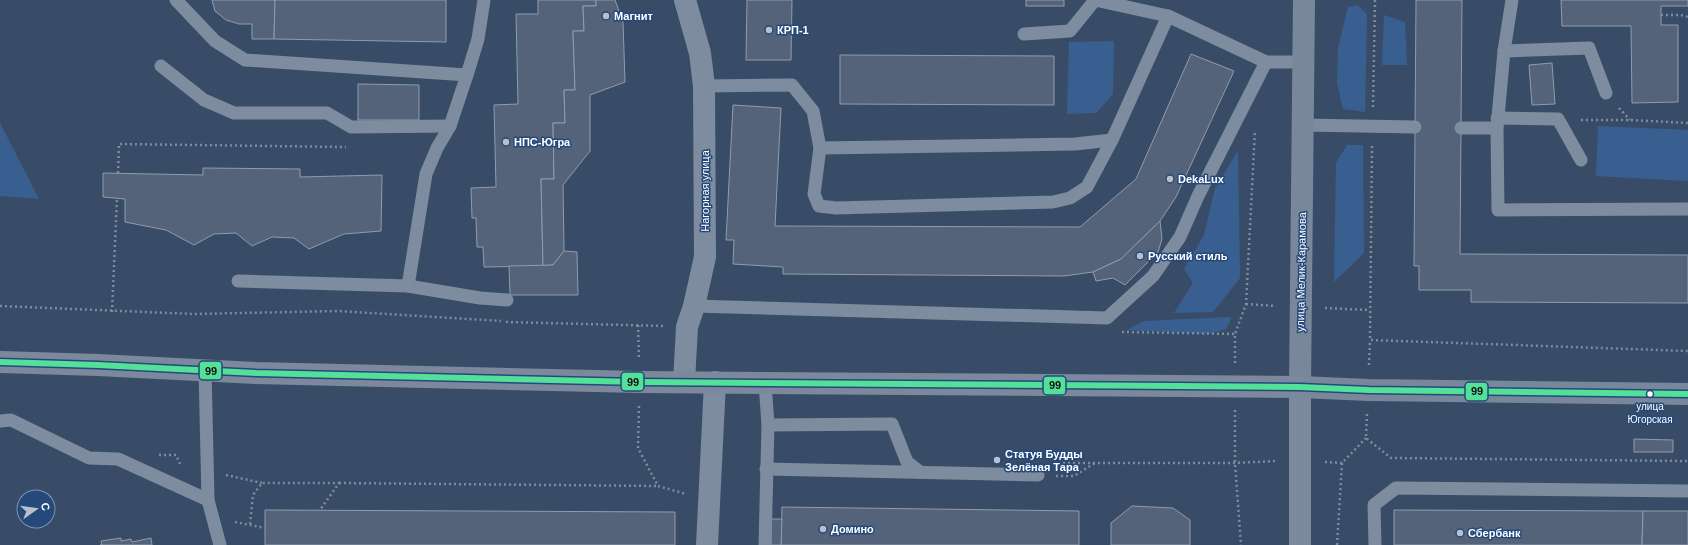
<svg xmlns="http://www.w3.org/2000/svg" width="1688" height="545" font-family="Helvetica,sans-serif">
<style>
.green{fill:#395f91}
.building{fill:#546379;stroke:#909cad}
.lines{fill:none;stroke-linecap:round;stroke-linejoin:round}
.path{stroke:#7d8c9e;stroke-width:2.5;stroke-dasharray:2 3;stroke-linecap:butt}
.service{stroke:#7d8c9e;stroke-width:13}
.minor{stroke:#7d8c9e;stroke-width:22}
.secondary{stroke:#79879a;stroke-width:22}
.primary{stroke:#7c899d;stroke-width:22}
.bus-1-casing{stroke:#25497b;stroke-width:9}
.bus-1{stroke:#53e098;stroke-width:6}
.poi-dot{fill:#bac0ca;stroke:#25497b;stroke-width:1.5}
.bus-dot{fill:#fff;stroke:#25497b;stroke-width:1.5}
.labels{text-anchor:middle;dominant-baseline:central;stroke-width:3;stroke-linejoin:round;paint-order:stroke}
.bus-label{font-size:10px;fill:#fff;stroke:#25497b}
.poi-label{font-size:11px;font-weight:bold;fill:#fff;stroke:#25497b;text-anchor:start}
.street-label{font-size:11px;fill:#fff;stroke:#25497b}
.line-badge{stroke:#25497b;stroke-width:1.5}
.pale-badge-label{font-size:11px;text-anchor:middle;font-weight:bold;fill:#111}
</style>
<rect width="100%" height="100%" fill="#394c67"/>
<g class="green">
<polygon points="1357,5 1367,14 1365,112 1343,109 1337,83 1338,48 1348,7"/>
<polygon points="1384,15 1405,22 1407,65 1382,65"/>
<polygon points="1114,41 1113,94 1096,113 1067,114 1069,42"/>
<polygon points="0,123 39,199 0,196"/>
<polygon points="1598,126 1688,130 1688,181 1596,176"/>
<polygon points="1347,145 1363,145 1364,253 1334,282 1336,163"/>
<polygon points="1238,151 1240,278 1213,312 1174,313 1193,283 1184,269 1204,235 1215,188"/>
<polygon points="1232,317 1226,329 1208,334 1127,330 1144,321"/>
</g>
<g class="building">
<polygon points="212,0 275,0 274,39 252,39 252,24 239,24 226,20 215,11"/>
<polygon points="275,0 446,0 446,42 274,39"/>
<polygon points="538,0 596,0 596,6 583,6 584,31 573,31 575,90 564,90 565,123 553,123 554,179 541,179 543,266 484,267 483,247 477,247 476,218 472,218 471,188 496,187 494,105 518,104 516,14 538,14"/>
<polygon points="596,0 615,0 623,22 625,82 590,95 590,151 563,185 564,251 553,265 543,266 541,179 554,179 553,123 565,123 564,90 575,90 573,31 584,31 583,6 596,6"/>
<polygon points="747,0 792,0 791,60 746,60"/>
<rect x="1026" y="0" width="38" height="6"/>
<polygon points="1416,0 1462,0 1460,254 1688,255 1688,303 1471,302 1471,290 1419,290 1419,266 1414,266"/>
<polygon points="1561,0 1688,0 1688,6 1661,6 1661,25 1678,25 1678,102 1632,103 1631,26 1562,26"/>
<polygon points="1191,54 1234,71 1176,197 1160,221 1121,259 1093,272 1064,276 783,274 783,267 733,264 734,240 726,240 733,105 781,108 775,226 1080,227 1136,179"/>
<polygon points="840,55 1054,56 1054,105 840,104"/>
<polygon points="1552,63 1555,104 1532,105 1529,65"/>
<polygon points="358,84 419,85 419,120 358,120"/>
<polygon points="203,168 300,169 300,177 382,175 381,231 344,234 309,249 294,238 272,237 252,246 236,233 214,234 194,245 166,230 125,222 125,199 103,197 103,173 203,175"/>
<polygon points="1160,221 1162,239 1158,252 1125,285 1113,278 1096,281 1093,272 1121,259"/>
<polygon points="564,251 577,252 578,295 510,295 509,266 553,265"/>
<polygon points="1634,439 1673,440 1673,452 1634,452"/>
<polygon points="1132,506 1173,508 1190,520 1190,545 1111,545 1111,523"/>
<polygon points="782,507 1079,511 1079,545 781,545"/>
<polygon points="265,510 675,512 675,545 265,545"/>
<polygon points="1394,510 1643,511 1642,545 1394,545"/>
<polygon points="1643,511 1688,511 1688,545 1642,545"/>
<polygon points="771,519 782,519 781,545 771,545"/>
<polygon points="121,538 121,541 131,539 132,542 151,538 152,545 100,545 102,545 101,541"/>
</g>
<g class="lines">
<g class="path">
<polyline points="1661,15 1681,15 1688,17"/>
<polyline points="1373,107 1375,0"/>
<polyline points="1619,108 1630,120"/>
<polyline points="1581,120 1630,120 1688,123"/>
<polyline points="1372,146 1370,340 1688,351"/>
<polyline points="118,173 119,144 346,147"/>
<polyline points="1246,304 1276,306"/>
<polyline points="0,306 194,314 338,311 501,321"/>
<polyline points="1325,308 1369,310"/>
<polyline points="112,312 117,198"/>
<polyline points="506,322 663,326"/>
<polyline points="638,325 639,359"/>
<polyline points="1122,332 1235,334"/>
<polyline points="1235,363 1235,334 1246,304 1255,130"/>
<polyline points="1369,365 1370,340"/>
<polyline points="639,406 638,448 658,486 686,494"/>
<polyline points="1235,410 1235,463 1241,545"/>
<polyline points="1367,414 1366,438 1391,458 1688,461"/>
<polyline points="159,455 176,455 180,464"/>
<polyline points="1325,462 1342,463"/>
<polyline points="1053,463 1235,463 1276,461"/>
<polyline points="226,475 262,483"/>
<polyline points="1056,476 1074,476 1095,463"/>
<polyline points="339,483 658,486"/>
<polyline points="235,522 265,528"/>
<polyline points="250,524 253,495 262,483 339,483 320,510"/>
<polyline points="1337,545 1342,463 1366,438"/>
</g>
<g class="service">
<polyline points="176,0 215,41 245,60 467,75"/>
<polyline points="1512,0 1504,51 1497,128 1498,210 1688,209"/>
<polyline points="1024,34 1070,31 1095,0 1168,16"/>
<polyline points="1504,51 1589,48 1606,93"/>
<polyline points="161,66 204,100 234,113 327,113 351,127 450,126"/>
<polyline points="704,86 792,85 813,111 820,148 814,194 819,206 836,208 1053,202 1070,198 1087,187 1112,140 1168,16 1266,62 1304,62"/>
<polyline points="1497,118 1558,119 1581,160"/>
<polyline points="1302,125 1415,127"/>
<polyline points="1461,128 1497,128"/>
<polyline points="820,148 1075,144 1112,140"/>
<polyline points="238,281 408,286 480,298 507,300"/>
<polyline points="408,286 426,174 437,148 450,126 467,75 478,39 484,0"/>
<polyline points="694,306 1107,318 1153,276 1180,237 1198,196 1266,62"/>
<polyline points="205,369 208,500 220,545"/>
<polyline points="0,421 11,420 89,458 118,459 208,500"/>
<polyline points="768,425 892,424 907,462 920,472"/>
<polyline points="766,469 1038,475"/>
<polyline points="765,545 768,425 765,383"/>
<polyline points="1375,545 1374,505 1396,488 1688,491"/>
</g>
<g class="minor">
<polyline points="684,382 687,327 694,306 705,257 704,86 700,53 685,0"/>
<polyline points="707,545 715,382"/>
</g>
<polyline class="secondary" points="1304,0 1300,387 1369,390 1688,394"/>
<polyline class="primary" points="0,362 98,365 256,373 639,382 1300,387 1300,545"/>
<defs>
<polyline id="bus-1" points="0,362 98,365 256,373 639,382 1300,387 1369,390 1688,394"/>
</defs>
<use href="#bus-1" class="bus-1-casing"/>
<use href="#bus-1" class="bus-1"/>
</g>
<g class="poi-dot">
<circle cx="606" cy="16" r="4"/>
<circle cx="769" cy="30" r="4"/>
<circle cx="506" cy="142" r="4"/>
<circle cx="1170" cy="179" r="4"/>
<circle cx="1140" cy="256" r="4"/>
<circle cx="997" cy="460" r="4"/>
<circle cx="823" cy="529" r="4"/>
<circle cx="1460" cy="533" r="4"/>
</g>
<circle class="bus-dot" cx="1650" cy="394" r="3.5"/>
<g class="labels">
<g class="bus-label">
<text x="1650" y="406">улица<tspan x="1650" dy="13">Югорская</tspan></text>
</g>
<g class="poi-label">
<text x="614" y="16">Магнит</text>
<text x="777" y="30">КРП-1</text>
<text x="514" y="142">НПС-Югра</text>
<text x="1178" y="179">DekaLux</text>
<text x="1148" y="256">Русский стиль</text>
<text x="1005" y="454">Статуя Будды<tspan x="1005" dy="13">Зелёная Тара</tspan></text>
<text x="831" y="529">Домино</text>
<text x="1468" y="533">Сбербанк</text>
</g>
<g class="street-label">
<text transform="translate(705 191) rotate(-90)">Нагорная улица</text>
<text transform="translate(1301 272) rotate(-89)">улица Мелик-Карамова</text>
</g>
</g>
<g class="line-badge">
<rect x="199" y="361" width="23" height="19" rx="4" fill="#53e098"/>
<rect x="621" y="372" width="23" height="19" rx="4" fill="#53e098"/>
<rect x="1043" y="376" width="23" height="19" rx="4" fill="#53e098"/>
<rect x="1465" y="382" width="23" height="19" rx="4" fill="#53e098"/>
</g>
<g class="pale-badge-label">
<text x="211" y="375">99</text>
<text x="633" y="386">99</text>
<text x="1055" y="389">99</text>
<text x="1477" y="395">99</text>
</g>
<g transform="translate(36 509) rotate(76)"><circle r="19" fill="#25497b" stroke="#7c92b0"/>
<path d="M0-3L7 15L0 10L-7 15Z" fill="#bac0ca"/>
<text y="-6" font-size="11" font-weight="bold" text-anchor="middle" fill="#ffffff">С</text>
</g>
</svg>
